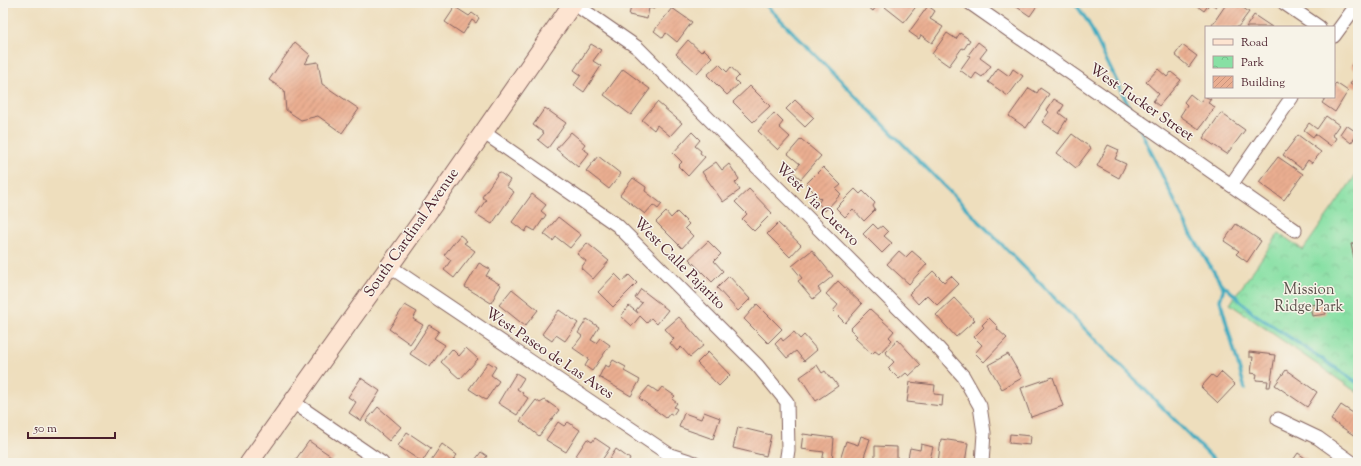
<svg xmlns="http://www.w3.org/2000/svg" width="1361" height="466" font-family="'Sorts Mill Goudy',serif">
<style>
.park{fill:url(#park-crowns);stroke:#688068}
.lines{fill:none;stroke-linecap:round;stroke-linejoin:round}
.stream{stroke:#41abc0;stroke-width:3.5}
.building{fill:url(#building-hatch)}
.minor-casing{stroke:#83625e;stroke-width:15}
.secondary-casing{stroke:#83625e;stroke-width:20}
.minor{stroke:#fff;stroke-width:13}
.secondary{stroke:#fde4d1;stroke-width:18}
.labels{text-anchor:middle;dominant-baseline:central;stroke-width:3;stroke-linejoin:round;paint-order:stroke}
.street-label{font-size:15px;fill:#4a1f2b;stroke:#f7f3e8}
.park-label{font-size:15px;fill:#594f49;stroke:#f7f3e8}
</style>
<defs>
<pattern id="park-crowns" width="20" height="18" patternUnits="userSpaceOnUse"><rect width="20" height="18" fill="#87e0a4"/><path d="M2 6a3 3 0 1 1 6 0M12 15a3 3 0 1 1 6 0" fill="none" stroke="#76c08d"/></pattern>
<pattern id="building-hatch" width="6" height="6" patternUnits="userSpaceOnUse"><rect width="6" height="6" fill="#eaae91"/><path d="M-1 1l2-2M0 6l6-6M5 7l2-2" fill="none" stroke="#ca957d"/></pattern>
</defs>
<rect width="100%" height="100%" fill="#f7f3e8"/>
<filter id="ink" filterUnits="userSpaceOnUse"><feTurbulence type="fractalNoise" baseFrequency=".025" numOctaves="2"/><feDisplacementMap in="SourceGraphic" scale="8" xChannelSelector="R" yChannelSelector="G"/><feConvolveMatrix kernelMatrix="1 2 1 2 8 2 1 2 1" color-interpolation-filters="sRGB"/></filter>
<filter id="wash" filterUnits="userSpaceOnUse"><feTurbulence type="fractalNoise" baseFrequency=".012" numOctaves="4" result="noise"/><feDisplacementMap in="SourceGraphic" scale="16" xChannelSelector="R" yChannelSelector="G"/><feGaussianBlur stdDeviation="0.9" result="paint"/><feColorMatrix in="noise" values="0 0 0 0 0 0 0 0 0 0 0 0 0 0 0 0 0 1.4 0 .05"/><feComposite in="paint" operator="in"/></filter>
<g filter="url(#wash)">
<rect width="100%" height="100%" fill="#eedebd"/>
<polygon class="park" points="1358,172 1358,393 1230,304 1279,233 1303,250"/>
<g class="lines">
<g class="stream">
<polyline points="764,3 1217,463"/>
<polyline points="1075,3 1088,22 1130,109"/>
<polyline points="1139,127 1188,229 1223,287 1227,288 1253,313 1358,383"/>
<polyline points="1224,287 1220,300 1245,389"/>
</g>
</g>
<g id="blocks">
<g class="building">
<polygon points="632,3 656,3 654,9 649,8 647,19 629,15"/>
<polygon points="863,3 879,3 873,11"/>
<polygon points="888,3 916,3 918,4 904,22 885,7"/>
<polygon points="1011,3 1039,3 1030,16"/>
<polygon points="1193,3 1218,3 1216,7 1210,3 1204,11"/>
<polygon points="1227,3 1236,3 1249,12 1238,27 1215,27 1212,25"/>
<polygon points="928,6 935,11 930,19 943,27 932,43 921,35 919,39 909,32"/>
<polygon points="455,7 469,16 472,13 479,18 476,23 472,20 463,34 445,22"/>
<polygon points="672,8 692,22 677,42 666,33 663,38 654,31"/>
<polygon points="1254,15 1272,27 1246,27"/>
<polygon points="947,33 956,39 960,33 970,40 964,49 962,48 949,66 932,54"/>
<polygon points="688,40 701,52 704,49 712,57 697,73 676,54"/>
<polygon points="295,42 310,55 305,64 318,62 322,84 359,109 342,133 318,116 301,120 286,110 284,90 269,80"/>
<polygon points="978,42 987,49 980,58 991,66 982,77 976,73 972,79 960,70 970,56 968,55"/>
<polygon points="591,44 601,50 593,61 601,66 584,92 574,85 581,75 574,70"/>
<polygon points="1182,45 1197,56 1189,67 1175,55"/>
<polygon points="1356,59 1358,60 1358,71 1351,66"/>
<polygon points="719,64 727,72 731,67 739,76 735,80 739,84 727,95 707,75"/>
<polygon points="998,68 1009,76 1013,69 1023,76 1008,96 988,82"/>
<polygon points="623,69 650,89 631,115 604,95"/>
<polygon points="1158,69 1167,77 1171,72 1181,80 1159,106 1153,101 1159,94 1146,82"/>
<polygon points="1358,73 1358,89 1350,84"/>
<polygon points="1336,83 1348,91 1335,112 1322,103 1326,97 1334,97 1334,85"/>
<polygon points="750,86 770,106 753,122 733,102"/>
<polygon points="1029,88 1037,93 1040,88 1049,94 1026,128 1009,116"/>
<polygon points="1190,94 1200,102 1206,94 1206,97 1211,99 1208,103 1215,107 1199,129 1180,116 1187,105 1184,102"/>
<polygon points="1054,99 1064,105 1059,113 1067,119 1058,133 1042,122 1049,112 1047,110"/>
<polygon points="795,100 814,118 805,127 786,109"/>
<polygon points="657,102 682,123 670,136 657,125 654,130 642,120"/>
<polygon points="545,108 566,123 548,148 538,140 544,133 533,125"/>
<polygon points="774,113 783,122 779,127 790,137 778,150 758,131"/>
<polygon points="1221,113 1245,130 1227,154 1203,138"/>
<polygon points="1326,116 1339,125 1332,135 1336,138 1331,146 1315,134 1313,137 1304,130 1309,123 1317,129"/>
<polygon points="1346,125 1358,133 1351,143 1340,134"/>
<polygon points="571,132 585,144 582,148 589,153 578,167 556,149"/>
<polygon points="692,132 700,140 695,146 701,151 700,153 705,157 688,176 678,166 682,162 673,153"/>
<polygon points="1072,134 1091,148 1076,168 1057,153"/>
<polygon points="1298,135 1321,152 1312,163 1308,160 1302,169 1283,155"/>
<polygon points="801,139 821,156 801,179 793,172 800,164 788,154"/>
<polygon points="1108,145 1119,150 1115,159 1126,164 1119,178 1097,166"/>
<polygon points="598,156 621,174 609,189 586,171"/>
<polygon points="1278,157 1303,174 1284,200 1259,182"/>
<polygon points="716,162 722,170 729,164 739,179 735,183 740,190 723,202 702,172"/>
<polygon points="823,167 841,185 836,189 841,194 825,211 818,203 821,199 806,184"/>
<polygon points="499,172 510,180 506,186 514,192 492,224 476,214 486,200 482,197"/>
<polygon points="633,178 646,187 645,191 662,204 658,209 653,205 645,214 620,195"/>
<polygon points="749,189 772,213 754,231 742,219 747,214 735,202"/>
<polygon points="855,189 860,194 863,191 875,203 873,206 875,210 864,221 853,209 845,217 836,208"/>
<polygon points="532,194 546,205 541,211 546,215 535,231 528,227 525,232 512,222"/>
<polygon points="666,212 671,218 677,212 689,224 685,228 693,236 682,248 656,222"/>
<polygon points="558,217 581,235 570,248 556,237 553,241 544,234"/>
<polygon points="778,223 801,245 790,257 767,234"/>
<polygon points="873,224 878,229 882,226 888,232 884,236 892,243 882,253 863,234"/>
<polygon points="1236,224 1261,241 1247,262 1236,254 1239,251 1224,241"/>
<polygon points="460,235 467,241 464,243 475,251 454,278 444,270 451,260 444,255"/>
<polygon points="708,241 721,254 714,261 723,271 712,282 689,259"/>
<polygon points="587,243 609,261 593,279 581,268 586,261 577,254"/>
<polygon points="1358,243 1358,258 1354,258 1351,244"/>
<polygon points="812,250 833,276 818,288 821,292 813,299 798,281 802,278 792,266"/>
<polygon points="899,251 906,257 912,251 927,264 909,284 887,264"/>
<polygon points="479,263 490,269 486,276 501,285 491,303 465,287"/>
<polygon points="933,271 944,282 951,276 959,284 937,305 927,295 918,304 909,294"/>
<polygon points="615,274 622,281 629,275 637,283 613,307 598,292"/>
<polygon points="729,276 750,299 738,311 717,288"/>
<polygon points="838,281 862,304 845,323 833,311 838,305 826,294"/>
<polygon points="512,289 538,310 525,326 499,305"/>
<polygon points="641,289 668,310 657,324 651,318 647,323 640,316 632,326 621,316 629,306 638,313 636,310 642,303 635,298"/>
<polygon points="954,298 975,320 956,337 936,315"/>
<polygon points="1324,303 1326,314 1312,316 1310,305"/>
<polygon points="757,304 782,329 768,343 744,319"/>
<polygon points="405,305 417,312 413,319 423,325 410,344 389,329"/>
<polygon points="870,309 894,331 889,337 892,340 879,354 875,351 872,354 855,338 857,336 850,329"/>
<polygon points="559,310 578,323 565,341 556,335 552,341 542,334"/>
<polygon points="679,317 704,345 690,357 681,347 677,351 670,343 674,339 665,329"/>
<polygon points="989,318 998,327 997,329 1007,338 984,362 975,353 982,345 974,337 984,327 982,325"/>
<polygon points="587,319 599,327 591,340 596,343 600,338 610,345 592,371 585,366 589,359 573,348 582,336 578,333"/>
<polygon points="429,325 439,331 434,338 445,345 430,367 410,354"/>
<polygon points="794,332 800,339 804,335 817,350 804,361 796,351 787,358 775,344 781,338 783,341"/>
<polygon points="898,340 921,365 909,376 906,373 899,379 888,368 894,362 885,352"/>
<polygon points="466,348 478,359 460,379 441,362 452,349 459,356"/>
<polygon points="708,352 730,375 719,386 697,363"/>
<polygon points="1249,352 1275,355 1270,387 1267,387 1268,381 1256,380 1257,374 1251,373 1253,357 1249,357"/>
<polygon points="1008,354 1022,378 1002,389 988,365"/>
<polygon points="613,360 626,367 624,371 640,380 631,396 599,377 605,365 609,367"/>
<polygon points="488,362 496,367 491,375 499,381 486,400 469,389"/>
<polygon points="817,365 822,373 825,371 831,379 832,378 838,386 816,401 800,377"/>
<polygon points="1286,370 1317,392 1307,407 1275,385"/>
<polygon points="1221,372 1235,385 1218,403 1201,387 1212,375 1216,378"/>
<polygon points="516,373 524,378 517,389 523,393 522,394 528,398 517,415 498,403"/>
<polygon points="1053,377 1063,406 1031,417 1021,388"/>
<polygon points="361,378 380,391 361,421 349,413 356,402 348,397"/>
<polygon points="910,382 935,385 934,394 943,395 942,406 907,402"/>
<polygon points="649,386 658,392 662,387 675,396 672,399 677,403 674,407 677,409 673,415 670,413 666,418 639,398"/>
<polygon points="536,400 540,403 545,400 559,410 539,436 520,421"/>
<polygon points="1341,405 1356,415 1358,411 1358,438 1331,420"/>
<polygon points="378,407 401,427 389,441 366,421"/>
<polygon points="704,412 720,418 713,439 679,427 684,413 701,419"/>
<polygon points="558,422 564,426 568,422 580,430 566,452 546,440"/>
<polygon points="738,427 771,435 766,456 733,448"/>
<polygon points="407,432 431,448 422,462 398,446"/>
<polygon points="803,434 834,438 832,463 822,462 824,452 801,449"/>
<polygon points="1010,434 1031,436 1030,445 1009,443"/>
<polygon points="861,436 870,439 862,463 853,461 852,463 839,463 846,441 858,445"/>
<polygon points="595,438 610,448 600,463 571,463 587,439 592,442"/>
<polygon points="941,439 968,443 965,463 938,463"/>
<polygon points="309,441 334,458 330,463 301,463 296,459"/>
<polygon points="442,444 457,455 453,460 457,463 429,463"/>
<polygon points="921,444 933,447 929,463 907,463 910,448 920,450"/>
<polygon points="875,446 897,447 897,463 875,463"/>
<polygon points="616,449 630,459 629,461 631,463 607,463"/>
<polygon points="481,452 487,456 482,463 473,463"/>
<polygon points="1298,453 1312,463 1291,463"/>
</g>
</g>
</g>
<g filter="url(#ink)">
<use href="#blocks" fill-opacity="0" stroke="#83625e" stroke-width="1"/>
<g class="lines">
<defs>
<g id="minor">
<polyline points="573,3 638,48 938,348 963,376 980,406 984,433 982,463"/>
<polyline points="970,3 1295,230"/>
<polyline points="1284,3 1319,27"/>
<polyline points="1334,36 1358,3"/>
<polyline points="483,132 617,225 757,365 787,402 788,450 786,463"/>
<polyline points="1231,185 1292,97"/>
<polyline points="389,266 670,455 695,463"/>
<polyline points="293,402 382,463"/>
<polyline points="1278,419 1318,438 1353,463"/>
</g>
<polyline id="secondary" points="249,463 433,205 573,3"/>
</defs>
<use href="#minor" class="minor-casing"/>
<use href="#secondary" class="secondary-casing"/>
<use href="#minor" class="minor"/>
<use href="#secondary" class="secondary"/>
</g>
</g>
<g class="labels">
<g class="street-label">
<text transform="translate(1141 103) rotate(35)">West Tucker Street</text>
<text transform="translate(817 205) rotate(45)">West Via Cuervo</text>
<text transform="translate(412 233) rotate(-55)">South Cardinal Avenue</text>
<text transform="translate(679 264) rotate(45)">West Calle Pajarito</text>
<text transform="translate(549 354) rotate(34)">West Paseo de Las Aves</text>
</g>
<g class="park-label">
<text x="1309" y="290">Mission<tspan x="1309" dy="17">Ridge Park</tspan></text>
</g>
</g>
<rect width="1361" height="466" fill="none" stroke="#f7f3e8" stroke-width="16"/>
<rect x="1205" y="26" width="130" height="72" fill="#f7f3e8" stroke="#b29e9c"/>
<rect x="1213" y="39" width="20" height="6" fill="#fde4d1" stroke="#b29e9c"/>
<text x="1241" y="46" font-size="12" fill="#4a1f2b">Road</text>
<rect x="1213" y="56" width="20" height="12" fill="url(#park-crowns)" stroke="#b29e9c"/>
<text x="1241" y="66" font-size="12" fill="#4a1f2b">Park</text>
<rect x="1213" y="76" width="20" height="12" fill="url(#building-hatch)" stroke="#b29e9c"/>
<text x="1241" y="86" font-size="12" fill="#4a1f2b">Building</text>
<path d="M28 432v6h87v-6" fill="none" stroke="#4a1f2b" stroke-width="2"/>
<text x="34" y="432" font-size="12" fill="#4a1f2b" stroke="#f7f3e8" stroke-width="3" paint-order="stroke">50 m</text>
</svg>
